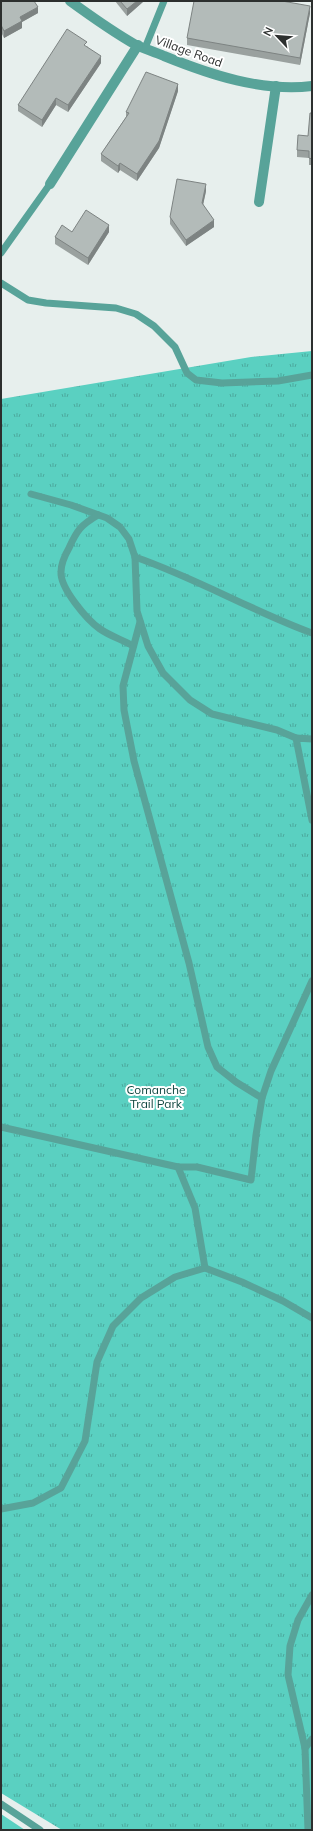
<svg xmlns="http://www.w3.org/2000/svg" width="313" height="1831" font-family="Mulish,sans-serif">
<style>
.grass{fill:#5ad0c1}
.park{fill:url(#park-tufts)}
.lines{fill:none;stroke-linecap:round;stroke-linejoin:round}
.service{stroke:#58a399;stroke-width:7}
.minor{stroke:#58a399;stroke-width:10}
.wall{fill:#9aa19f}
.shaded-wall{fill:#7d8382}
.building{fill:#b3bbb9;stroke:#7d8382}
.labels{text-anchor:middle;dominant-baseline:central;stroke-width:4;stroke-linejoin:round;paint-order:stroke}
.street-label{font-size:12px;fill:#2c2f2e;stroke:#fff}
.park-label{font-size:12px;fill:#104740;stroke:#fff}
</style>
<defs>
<pattern id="park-tufts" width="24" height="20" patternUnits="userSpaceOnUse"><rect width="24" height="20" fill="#5ad0c1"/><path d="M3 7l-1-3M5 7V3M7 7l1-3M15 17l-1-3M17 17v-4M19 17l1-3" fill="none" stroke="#4ba99d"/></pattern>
</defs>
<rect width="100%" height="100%" fill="#e7efed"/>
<polygon class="grass" points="1,1814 25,1830 1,1830"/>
<polygon class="park" points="312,351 312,1830 62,1830 1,1793 1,399 251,357"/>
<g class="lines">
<g class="service">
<polyline points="145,48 164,1"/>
<polyline points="1,253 50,184"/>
<polyline points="1,283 28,300 46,303 116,308 136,314 154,326 175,347 187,373 196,380 222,383 278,381 312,375"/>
<polyline points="31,494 71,505 107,518 120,527 129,539 135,557 137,611 148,646 163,673 190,700 212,714 277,730 296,738"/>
<path d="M 98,515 C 81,525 77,530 69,548 C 65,555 61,564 61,572 C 60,588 87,620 100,629 C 110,636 123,640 133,646"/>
<path d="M 135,557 C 196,578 252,611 312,633"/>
<polyline points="312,739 296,738 312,820"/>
<polyline points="262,1098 271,1071 312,981"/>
<polyline points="1,1127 178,1167 197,1167 251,1180 256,1135 262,1098 236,1082 217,1067 208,1047 189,963 134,761 124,710 123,686 140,622"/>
<polyline points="178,1167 195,1208 205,1268"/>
<polyline points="1,1509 33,1503 61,1488 85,1441 97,1362 113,1326 141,1298 175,1277 205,1268 242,1282 283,1301 312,1318"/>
<polyline points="305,1748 312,1739"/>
<polyline points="1,1804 40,1830"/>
<polyline points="308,1830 305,1748 288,1675 290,1646 298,1620 312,1595"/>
</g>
<g class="minor">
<path d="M 70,1 C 92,17 113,32 136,45 C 145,49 155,52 164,56 C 211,75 262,92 312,86"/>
<polyline points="50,184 138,45"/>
<polyline points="259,202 276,86"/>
</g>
</g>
<g class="wall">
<polygon points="1,1 38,13 22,22 22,28 4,38 1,32"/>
<polygon points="115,1 144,1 127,16"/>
<polygon points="310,13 300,65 187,45 187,38"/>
<polygon points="87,46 101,63 68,112 56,105 42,127 18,111 18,105"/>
<polygon points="178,91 159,148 137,181 120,170 118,173 101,161 101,154 126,117 126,112"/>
<polygon points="312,113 312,165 309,165 309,158 297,157 297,150 308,136"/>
<polygon points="206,191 203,204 214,227 186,246 170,224 170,217"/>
<polygon points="72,232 109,232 88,265 55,244 55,237"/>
</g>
<g class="shaded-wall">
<polygon points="137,1 144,1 127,16 127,9"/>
<polygon points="310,6 310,13 300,65 300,58"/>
<polygon points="38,7 38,13 22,22 22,28 4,38 4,31 20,17"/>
<polygon points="101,56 101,63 68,112 68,105"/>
<polygon points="178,84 178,91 159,148 137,181 137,174"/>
<polygon points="56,98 56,105 42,127 42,120"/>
<polygon points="120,163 120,170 118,173 118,166"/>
<polygon points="206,184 206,191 202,210 202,203"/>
<polygon points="214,220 214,227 186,246 186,240"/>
<polygon points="109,225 109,232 88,265 88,258"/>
</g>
<g class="building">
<polygon points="1,1 34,1 38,7 20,17 22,21 4,31 1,25"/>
<polygon points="120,1 137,1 127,9"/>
<polygon points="194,1 282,1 310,6 300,58 187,38"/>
<polygon points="67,29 87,42 84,45 101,56 68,105 56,98 42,120 18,105"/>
<polygon points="146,72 178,84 159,141 137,174 120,163 118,166 101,154 129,113 126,112"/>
<polygon points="310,113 312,113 312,159 309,158 309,151 297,150 298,135 308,136"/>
<polygon points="177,179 206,184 202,203 214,220 186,240 170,217"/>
<polygon points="86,210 109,225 88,258 55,237 62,225 72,232"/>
</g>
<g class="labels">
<g class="street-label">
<text transform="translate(189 51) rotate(20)">Village Road</text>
</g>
<g class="park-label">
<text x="156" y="1089">Comanche<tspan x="156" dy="14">Trail Park</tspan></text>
</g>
</g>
<rect width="313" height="1831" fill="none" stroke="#2c2f2e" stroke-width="4"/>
<g transform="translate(277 36) rotate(296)" stroke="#ffffff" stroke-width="3" paint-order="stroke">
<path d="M0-3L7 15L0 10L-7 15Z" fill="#2c2f2e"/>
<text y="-6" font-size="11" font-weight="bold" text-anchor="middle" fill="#2c2f2e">N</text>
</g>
</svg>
